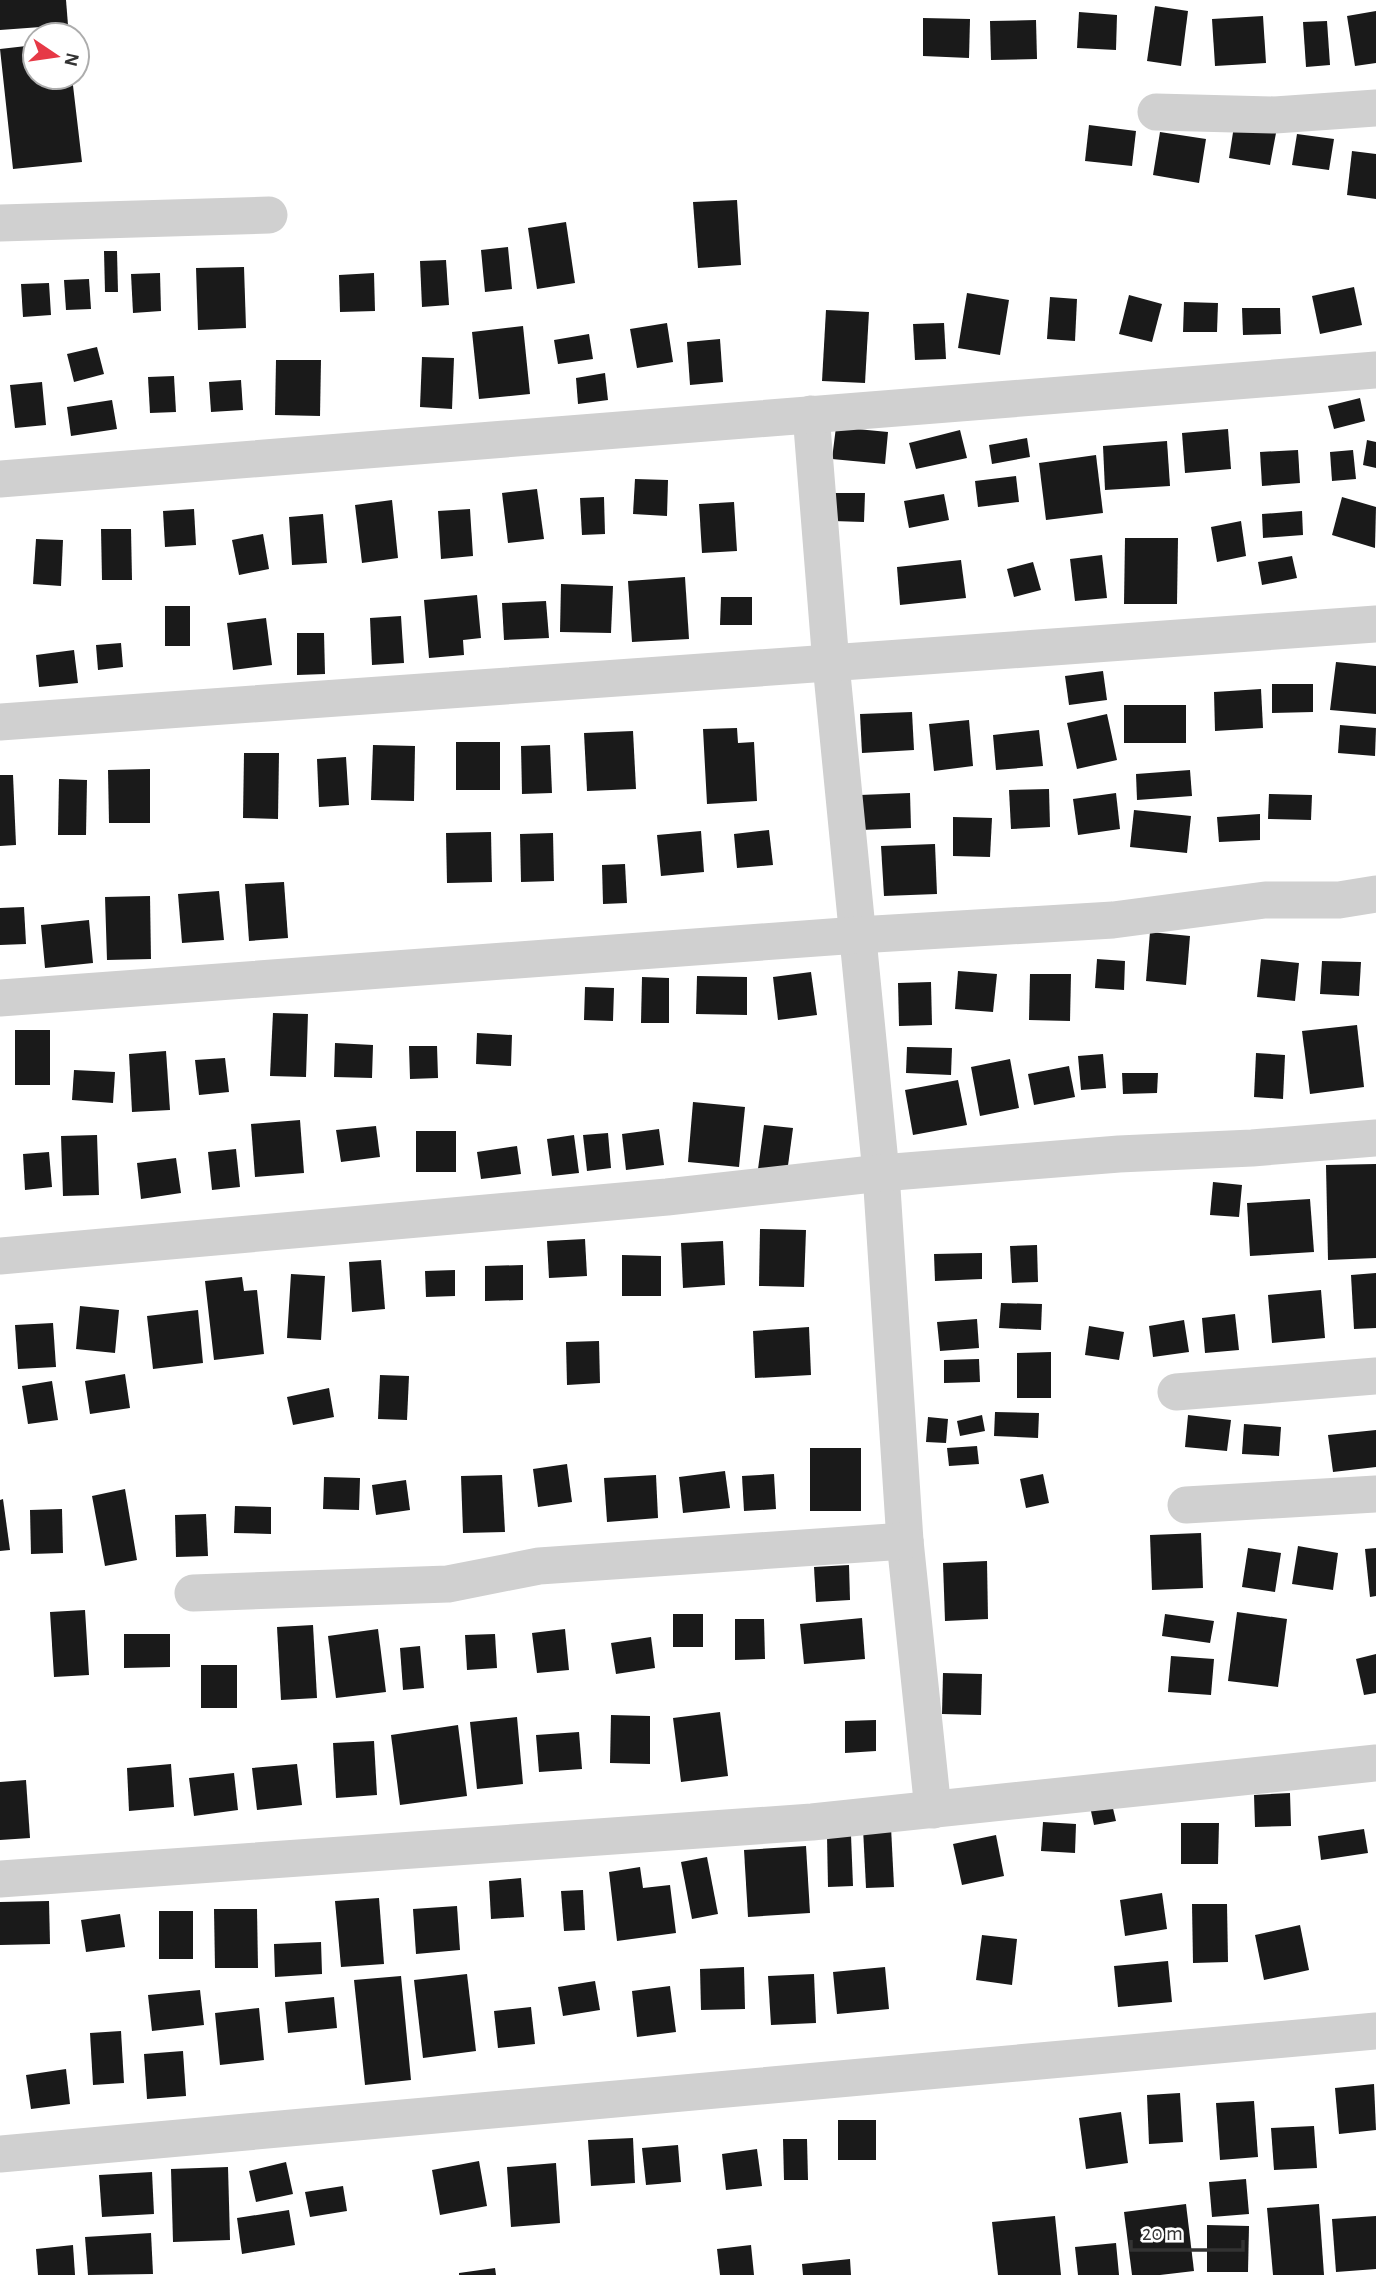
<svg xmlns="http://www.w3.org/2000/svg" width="1376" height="2275" font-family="'Alegreya Sans',sans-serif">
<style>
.building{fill:#1a1a1a}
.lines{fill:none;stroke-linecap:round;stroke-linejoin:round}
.minor{stroke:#d0d0d0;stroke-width:37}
</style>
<rect width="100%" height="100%" fill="#fff"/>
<g class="building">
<polygon points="0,0 66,0 68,25 0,30"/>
<polygon points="1155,6 1188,11 1181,66 1147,61"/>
<polygon points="1376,11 1376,63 1355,66 1347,16"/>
<polygon points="1079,12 1117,15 1116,50 1077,48"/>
<polygon points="1263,16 1266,63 1215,66 1212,19"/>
<polygon points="923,18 970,19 969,58 923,56"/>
<polygon points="1036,20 1037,59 991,60 990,21"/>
<polygon points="1327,21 1330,65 1306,67 1303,22"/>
<polygon points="35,45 35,77 72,77 82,162 13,169 0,49"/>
<polygon points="1089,125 1136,131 1132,166 1085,161"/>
<polygon points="1234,126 1276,133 1270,165 1229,158"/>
<polygon points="1160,132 1206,139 1199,183 1153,175"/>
<polygon points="1297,134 1334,139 1329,170 1292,165"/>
<polygon points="1352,151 1376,154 1376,199 1347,195"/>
<polygon points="737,200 741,265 698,268 693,202"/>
<polygon points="566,222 575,283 537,289 528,228"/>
<polygon points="508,247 512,289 485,292 481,250"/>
<polygon points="104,251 117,251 118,292 105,292"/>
<polygon points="446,260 449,305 422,307 420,261"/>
<polygon points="244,267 246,328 198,330 196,268"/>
<polygon points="160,273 161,311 133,313 131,274"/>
<polygon points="374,273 375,311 340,312 339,275"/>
<polygon points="89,279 91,309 66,310 64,280"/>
<polygon points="49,283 51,315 23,317 21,284"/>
<polygon points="1354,287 1362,325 1320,334 1312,296"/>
<polygon points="967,293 1009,300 1000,355 958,348"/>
<polygon points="1129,295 1162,304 1152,342 1119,334"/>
<polygon points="1050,297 1077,299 1075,341 1047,339"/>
<polygon points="1184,302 1218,303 1217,332 1183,332"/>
<polygon points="1242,308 1280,308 1281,334 1243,335"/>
<polygon points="826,310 869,312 865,383 822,381"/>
<polygon points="667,323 673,362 637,368 630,329"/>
<polygon points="944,323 946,359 915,360 913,324"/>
<polygon points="523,326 530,394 479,399 472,332"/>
<polygon points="589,334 593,359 558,364 554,340"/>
<polygon points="720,339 723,382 690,385 687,342"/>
<polygon points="97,347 104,374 74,382 67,354"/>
<polygon points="422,357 454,358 452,409 420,407"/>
<polygon points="276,360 321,360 320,416 275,415"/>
<polygon points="605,373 608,400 578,404 576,378"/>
<polygon points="174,376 176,412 150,413 148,377"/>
<polygon points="241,380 243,410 211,412 209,382"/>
<polygon points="42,382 46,425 15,428 10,385"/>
<polygon points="1360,398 1365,421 1334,429 1328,406"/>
<polygon points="112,400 117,429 71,436 67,407"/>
<polygon points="836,427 888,432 885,464 832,459"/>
<polygon points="1228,429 1231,469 1185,473 1182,433"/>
<polygon points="960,430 967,458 916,469 909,443"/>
<polygon points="1027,438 1030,457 992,464 989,445"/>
<polygon points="1367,440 1376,442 1376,468 1363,465"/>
<polygon points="1167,441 1170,486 1105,490 1103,446"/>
<polygon points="1298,450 1300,483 1262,486 1260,452"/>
<polygon points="1353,450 1356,479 1332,481 1330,452"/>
<polygon points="1096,455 1103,513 1046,520 1039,463"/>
<polygon points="1016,476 1019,502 978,507 975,481"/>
<polygon points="635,479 668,480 667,516 633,514"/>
<polygon points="537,489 544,539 508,543 502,493"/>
<polygon points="834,493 865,493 864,522 833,521"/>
<polygon points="944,494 949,520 909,528 904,501"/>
<polygon points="604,497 605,534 582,535 580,498"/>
<polygon points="1342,497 1376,507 1375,548 1332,535"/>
<polygon points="392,500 398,558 362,563 355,505"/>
<polygon points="734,502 737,551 702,553 699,504"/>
<polygon points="194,509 196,545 165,547 163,511"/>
<polygon points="470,509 473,556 441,559 438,511"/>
<polygon points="1302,511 1303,535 1263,538 1262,514"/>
<polygon points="323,514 327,563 292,565 289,517"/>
<polygon points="1241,521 1246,556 1217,562 1211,527"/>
<polygon points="101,529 131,529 132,580 102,580"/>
<polygon points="263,534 269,569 239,575 232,540"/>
<polygon points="1125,538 1178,538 1177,604 1124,604"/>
<polygon points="36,539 63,540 61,586 33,584"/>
<polygon points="1102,555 1107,598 1075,601 1070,559"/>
<polygon points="1292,556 1297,578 1262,585 1258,562"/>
<polygon points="961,560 966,598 900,605 897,567"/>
<polygon points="1033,562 1041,590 1014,597 1007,569"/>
<polygon points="685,577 689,639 632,642 628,581"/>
<polygon points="561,584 613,586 611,633 560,632"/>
<polygon points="477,595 481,638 463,640 464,655 429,658 424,600"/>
<polygon points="721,597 752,597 752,625 720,625"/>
<polygon points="546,601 549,638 504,640 502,603"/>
<rect x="165" y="606" width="25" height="40"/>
<polygon points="401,616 404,663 372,665 370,618"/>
<polygon points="266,618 272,665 233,670 227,623"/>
<polygon points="297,633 324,633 325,674 297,675"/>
<polygon points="121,643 123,667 98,670 96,645"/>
<polygon points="74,650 78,683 39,687 36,655"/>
<polygon points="1336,662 1376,666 1376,714 1330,710"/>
<polygon points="1103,671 1107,700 1069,705 1065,676"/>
<polygon points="1272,684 1313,684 1313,712 1272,713"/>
<polygon points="1261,689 1263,728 1215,731 1214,692"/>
<rect x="1124" y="705" width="62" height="38"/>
<polygon points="912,712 914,750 862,753 860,714"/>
<polygon points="1107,714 1117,760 1077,769 1067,723"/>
<polygon points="969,720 973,766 934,771 929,724"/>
<polygon points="1340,725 1376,728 1375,756 1338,753"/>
<polygon points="737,728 738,743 754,742 757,801 707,804 703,729"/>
<polygon points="1039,730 1043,766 996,770 993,735"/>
<polygon points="633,731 636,789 587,791 584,733"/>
<rect x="456" y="742" width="44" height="48"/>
<polygon points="373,745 415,746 414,801 371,800"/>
<polygon points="550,745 552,793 522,794 521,746"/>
<polygon points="244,753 279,753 278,819 243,818"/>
<polygon points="346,757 349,805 319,807 317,759"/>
<polygon points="150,769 150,823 109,823 108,770"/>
<polygon points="1190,770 1192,796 1137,800 1136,774"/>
<polygon points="0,775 13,775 16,845 0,846"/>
<polygon points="59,779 87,780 86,835 58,835"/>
<polygon points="1049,789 1050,827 1011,829 1009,790"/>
<polygon points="910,793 911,828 861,830 860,795"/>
<polygon points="1116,793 1120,829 1078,835 1073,799"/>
<polygon points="1269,794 1312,795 1311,820 1268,819"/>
<polygon points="1134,810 1191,816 1187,853 1130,847"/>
<polygon points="1260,814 1260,840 1219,842 1217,817"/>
<polygon points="953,817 992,818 990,857 953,856"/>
<polygon points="769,830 773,865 737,868 734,834"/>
<polygon points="701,831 704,872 661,876 657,835"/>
<polygon points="491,832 492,882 447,883 446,833"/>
<polygon points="553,833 554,881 521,882 520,834"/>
<polygon points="935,844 937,894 884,896 881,846"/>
<polygon points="625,864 627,903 603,904 602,865"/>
<polygon points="284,882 288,938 249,941 245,884"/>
<polygon points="219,891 224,940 182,943 178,894"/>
<polygon points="150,896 151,959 107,960 105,897"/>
<polygon points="24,907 26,944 0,945 0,908"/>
<polygon points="89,920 93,963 45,968 41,925"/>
<polygon points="1150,932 1190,936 1186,985 1146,981"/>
<polygon points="1097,959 1125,961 1124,990 1095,988"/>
<polygon points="1261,959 1299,963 1295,1001 1257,997"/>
<polygon points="1322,961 1361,962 1359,996 1320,994"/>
<polygon points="958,971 997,974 993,1012 955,1009"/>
<polygon points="811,972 817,1015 778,1020 773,977"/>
<polygon points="1030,974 1071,974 1070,1021 1029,1020"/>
<polygon points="697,976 747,977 747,1015 696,1014"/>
<polygon points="642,977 669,978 669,1023 641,1023"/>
<polygon points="931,982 932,1025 899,1026 898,983"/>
<polygon points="585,987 614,988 613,1021 584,1020"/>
<polygon points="273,1013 308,1014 306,1077 270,1076"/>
<polygon points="1357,1025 1364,1087 1310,1094 1302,1031"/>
<rect x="15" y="1030" width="35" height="55"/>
<polygon points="477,1033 512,1035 511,1066 476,1064"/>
<polygon points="335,1043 373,1045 372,1078 334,1077"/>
<polygon points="409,1046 437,1046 438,1078 410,1079"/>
<polygon points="907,1047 952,1048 951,1075 906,1073"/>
<polygon points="166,1051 170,1110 132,1112 129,1054"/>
<polygon points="1256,1053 1285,1055 1283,1099 1254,1097"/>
<polygon points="1103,1054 1106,1088 1081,1090 1078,1056"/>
<polygon points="225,1058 229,1092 199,1095 195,1060"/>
<polygon points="1010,1059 1019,1108 980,1116 971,1067"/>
<polygon points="1069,1066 1075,1097 1034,1105 1028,1074"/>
<polygon points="74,1070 115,1072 113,1103 72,1100"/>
<polygon points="1122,1073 1158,1073 1157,1093 1123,1094"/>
<polygon points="958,1080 967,1125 913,1135 905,1090"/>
<polygon points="693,1102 745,1107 739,1167 688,1162"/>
<polygon points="300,1120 304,1173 255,1177 251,1124"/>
<polygon points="764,1125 793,1128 787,1173 758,1169"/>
<polygon points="376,1126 380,1157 341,1162 336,1130"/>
<polygon points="659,1129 664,1165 626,1170 622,1134"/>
<rect x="416" y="1131" width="40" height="41"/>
<polygon points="608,1133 611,1168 587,1171 583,1135"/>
<polygon points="97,1135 99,1195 63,1196 61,1136"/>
<polygon points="574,1135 579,1173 552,1176 547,1139"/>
<polygon points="517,1146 521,1174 481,1179 477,1152"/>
<polygon points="236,1149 240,1187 212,1190 208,1152"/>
<polygon points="49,1152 52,1187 25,1190 23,1154"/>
<polygon points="176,1158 181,1193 141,1199 137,1163"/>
<polygon points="1376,1164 1376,1258 1328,1260 1326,1165"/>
<polygon points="1213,1182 1242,1185 1239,1217 1210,1215"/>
<polygon points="1310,1199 1314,1252 1250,1256 1247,1203"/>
<polygon points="760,1229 806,1230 804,1287 759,1286"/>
<polygon points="585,1239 587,1276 549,1278 547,1241"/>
<polygon points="723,1241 725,1285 683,1288 681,1243"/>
<polygon points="1037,1245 1038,1282 1012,1283 1010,1246"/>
<polygon points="982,1253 982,1279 935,1281 934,1254"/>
<polygon points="622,1255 661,1256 661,1296 622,1296"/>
<polygon points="381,1260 385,1309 352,1312 349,1262"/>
<polygon points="523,1265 523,1300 485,1301 485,1266"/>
<polygon points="455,1270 455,1296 426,1297 425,1271"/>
<polygon points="1376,1273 1376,1328 1354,1329 1351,1275"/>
<polygon points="291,1274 325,1276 321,1340 287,1338"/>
<polygon points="242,1277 244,1291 257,1290 264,1354 214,1360 205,1281"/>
<polygon points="1321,1290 1325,1338 1272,1343 1268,1295"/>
<polygon points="1001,1303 1042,1304 1041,1330 999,1328"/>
<polygon points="80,1306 119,1310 115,1353 76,1349"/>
<polygon points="198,1310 203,1363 153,1369 147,1316"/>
<polygon points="1235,1314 1239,1350 1205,1353 1202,1318"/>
<polygon points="977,1319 979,1348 940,1351 937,1322"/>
<polygon points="1184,1320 1189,1352 1153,1357 1149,1326"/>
<polygon points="53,1323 56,1367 18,1369 15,1325"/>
<polygon points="1089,1326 1124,1332 1119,1360 1085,1355"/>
<polygon points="809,1327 811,1375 755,1378 753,1331"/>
<polygon points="599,1341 600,1383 567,1385 566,1342"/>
<polygon points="1051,1352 1051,1398 1017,1398 1017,1353"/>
<polygon points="979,1359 980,1382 944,1383 944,1360"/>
<polygon points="125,1374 130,1408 90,1414 85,1381"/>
<polygon points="380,1375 409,1376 407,1420 378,1419"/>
<polygon points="52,1381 58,1420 28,1424 22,1386"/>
<polygon points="329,1388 334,1417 293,1425 287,1397"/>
<polygon points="995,1412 1039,1413 1038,1438 994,1436"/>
<polygon points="982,1415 985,1431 960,1436 957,1421"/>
<polygon points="1188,1415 1231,1420 1227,1451 1185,1447"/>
<polygon points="928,1417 948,1419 946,1443 926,1442"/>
<polygon points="1244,1424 1281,1427 1279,1456 1242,1454"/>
<polygon points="1376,1430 1376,1467 1333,1472 1328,1435"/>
<polygon points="977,1446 979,1464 949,1466 947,1448"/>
<rect x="810" y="1448" width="51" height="63"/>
<polygon points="567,1464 572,1502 538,1507 533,1469"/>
<polygon points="725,1471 730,1508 683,1513 679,1477"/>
<polygon points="774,1474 776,1509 744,1511 742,1476"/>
<polygon points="1043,1474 1049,1503 1026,1508 1020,1479"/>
<polygon points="502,1475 505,1532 463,1533 461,1476"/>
<polygon points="656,1475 658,1518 607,1522 604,1478"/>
<polygon points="324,1477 360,1478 359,1510 323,1509"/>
<polygon points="406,1480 410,1510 376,1515 372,1485"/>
<polygon points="125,1489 137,1560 105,1566 92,1496"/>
<polygon points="3,1499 10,1550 0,1551 0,1500"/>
<polygon points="235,1506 271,1507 271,1534 234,1533"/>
<polygon points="62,1509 63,1553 31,1554 30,1510"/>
<polygon points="206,1514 208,1556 176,1557 175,1515"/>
<polygon points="1201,1533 1203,1588 1152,1590 1150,1535"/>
<polygon points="1298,1546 1338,1553 1333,1590 1292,1584"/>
<polygon points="1248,1548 1281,1553 1275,1592 1242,1587"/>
<polygon points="1376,1548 1376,1596 1370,1597 1365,1549"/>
<polygon points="987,1561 988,1619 945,1621 943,1563"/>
<polygon points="849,1565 850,1600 816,1602 814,1567"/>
<polygon points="85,1610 89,1675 54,1677 50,1612"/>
<polygon points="1237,1612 1287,1619 1278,1687 1228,1681"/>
<rect x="673" y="1614" width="30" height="33"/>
<polygon points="1165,1614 1214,1621 1210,1643 1162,1636"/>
<polygon points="862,1618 865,1659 804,1664 800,1624"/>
<polygon points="735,1619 764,1619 765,1659 735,1660"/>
<polygon points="313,1625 317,1698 281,1700 277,1627"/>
<polygon points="378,1629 386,1692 336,1698 328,1636"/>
<polygon points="565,1629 569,1670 537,1673 532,1633"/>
<polygon points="124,1634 170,1634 170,1667 124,1668"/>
<polygon points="495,1634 497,1668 467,1670 465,1635"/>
<polygon points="651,1637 655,1668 616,1674 611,1643"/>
<polygon points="420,1646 424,1688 403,1690 400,1648"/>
<polygon points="1376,1654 1376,1693 1364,1695 1356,1659"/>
<polygon points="1171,1656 1214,1659 1211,1695 1168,1692"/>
<rect x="201" y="1665" width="36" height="43"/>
<polygon points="943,1673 982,1674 981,1715 942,1714"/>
<polygon points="720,1712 728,1776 681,1782 673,1718"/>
<polygon points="611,1715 650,1716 650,1764 610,1763"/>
<polygon points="517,1717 523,1784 477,1789 470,1722"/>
<polygon points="876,1720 876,1751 845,1753 845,1721"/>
<polygon points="458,1725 467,1796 400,1805 391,1735"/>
<polygon points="579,1732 582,1769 539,1772 536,1735"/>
<polygon points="374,1741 377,1795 336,1798 333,1743"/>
<polygon points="171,1764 174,1807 129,1811 127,1768"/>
<polygon points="297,1764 302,1805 257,1810 252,1768"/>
<polygon points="234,1773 238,1810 194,1816 189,1778"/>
<polygon points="26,1780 30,1838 0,1840 0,1782"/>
<polygon points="1290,1793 1291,1826 1255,1827 1254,1795"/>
<polygon points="1110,1796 1116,1821 1094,1825 1089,1802"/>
<polygon points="1043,1822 1076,1824 1075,1853 1041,1851"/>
<polygon points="1181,1823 1219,1823 1218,1864 1181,1864"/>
<polygon points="891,1827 894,1887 866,1888 863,1828"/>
<polygon points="1364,1829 1368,1853 1321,1860 1318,1836"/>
<polygon points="851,1835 853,1886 828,1887 827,1836"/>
<polygon points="996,1835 1004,1876 962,1885 953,1844"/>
<polygon points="806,1846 810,1913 748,1917 744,1850"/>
<polygon points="707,1857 718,1914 692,1919 681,1862"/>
<polygon points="640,1867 643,1888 670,1885 676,1933 617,1941 609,1872"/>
<polygon points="521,1878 524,1917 491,1919 489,1881"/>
<polygon points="583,1890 585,1930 564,1931 561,1891"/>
<polygon points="1162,1893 1167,1929 1125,1936 1120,1900"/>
<polygon points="379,1898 384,1964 341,1967 335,1901"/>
<polygon points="49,1901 50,1944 0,1945 0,1902"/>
<polygon points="1192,1904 1227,1904 1228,1962 1193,1963"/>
<polygon points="457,1906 460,1950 416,1954 413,1909"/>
<polygon points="214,1909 257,1909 258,1968 215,1968"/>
<rect x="159" y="1911" width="34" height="48"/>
<polygon points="120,1914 125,1947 86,1952 81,1920"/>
<polygon points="1300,1925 1309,1970 1264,1980 1255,1935"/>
<polygon points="982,1935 1017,1939 1012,1985 976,1980"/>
<polygon points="321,1942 322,1974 275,1977 274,1944"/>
<polygon points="1168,1961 1172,2002 1118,2007 1114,1966"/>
<polygon points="744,1967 745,2009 701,2010 700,1969"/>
<polygon points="885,1967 889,2009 837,2014 833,1972"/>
<polygon points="467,1974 476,2051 423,2058 414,1980"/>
<polygon points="814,1974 816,2023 771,2025 768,1976"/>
<polygon points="401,1976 411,2080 365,2085 354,1980"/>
<polygon points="595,1981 600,2010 563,2016 558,1987"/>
<polygon points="670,1986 676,2032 637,2037 632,1991"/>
<polygon points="200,1990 204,2025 152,2031 148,1995"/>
<polygon points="334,1997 337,2028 288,2033 285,2002"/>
<polygon points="531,2007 535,2044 498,2048 494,2011"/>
<polygon points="259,2008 264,2060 220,2065 215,2013"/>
<polygon points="121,2031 124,2083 93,2085 90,2033"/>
<polygon points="183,2051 186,2096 147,2099 144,2054"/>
<polygon points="66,2069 70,2104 31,2109 26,2075"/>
<polygon points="1374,2084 1376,2130 1339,2134 1335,2088"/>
<polygon points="1180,2093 1183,2142 1149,2144 1147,2095"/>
<polygon points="1254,2101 1258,2157 1220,2160 1216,2103"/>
<polygon points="1121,2112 1128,2163 1086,2169 1079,2118"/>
<rect x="838" y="2120" width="38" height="40"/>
<polygon points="1314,2126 1317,2168 1274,2170 1271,2128"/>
<polygon points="633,2138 635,2183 591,2186 588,2140"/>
<polygon points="783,2139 807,2139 808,2180 784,2180"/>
<polygon points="678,2145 681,2182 646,2185 642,2148"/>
<polygon points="757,2149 762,2186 726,2190 722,2154"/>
<polygon points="479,2161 487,2206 440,2215 432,2170"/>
<polygon points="286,2162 293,2194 256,2202 249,2171"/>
<polygon points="556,2163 560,2223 511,2227 507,2167"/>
<polygon points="228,2167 230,2240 173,2242 171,2169"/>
<polygon points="152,2172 154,2214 102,2217 99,2175"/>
<polygon points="1246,2179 1249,2214 1212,2217 1209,2182"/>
<polygon points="343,2186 347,2211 310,2217 305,2192"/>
<polygon points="1186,2204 1194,2271 1160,2275 1132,2275 1124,2212"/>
<polygon points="1319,2204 1324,2275 1273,2275 1267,2208"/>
<polygon points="289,2210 295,2245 242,2254 237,2218"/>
<polygon points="1055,2216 1061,2275 998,2275 992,2222"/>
<polygon points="1376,2216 1376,2269 1336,2272 1332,2219"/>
<polygon points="1207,2225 1249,2226 1248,2272 1207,2272"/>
<polygon points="151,2233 153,2274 88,2275 85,2237"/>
<polygon points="1116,2243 1119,2275 1078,2275 1075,2247"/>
<polygon points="73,2245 75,2275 38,2275 36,2249"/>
<polygon points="751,2245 754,2275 720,2275 717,2249"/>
<polygon points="850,2259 851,2275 803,2275 802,2264"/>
<polygon points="495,2268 496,2275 459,2275 459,2273"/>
</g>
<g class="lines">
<g class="minor">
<polyline points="1156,112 1275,115 1376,108"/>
<polyline points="0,223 269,215"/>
<polyline points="811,414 831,664 881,1173 905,1541 933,1810"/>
<polyline points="0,479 1376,370"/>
<polyline points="0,722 1376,624"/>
<polyline points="0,998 858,935 1113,920 1265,900 1339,900 1376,894"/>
<polyline points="0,1256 667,1197 881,1173 1119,1154 1252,1148 1376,1138"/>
<polyline points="1176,1392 1376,1376"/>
<polyline points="1186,1505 1376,1494"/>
<polyline points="193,1593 448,1584 539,1566 905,1541"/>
<polyline points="0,1879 812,1822 1376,1763"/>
<polyline points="0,2154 1376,2031"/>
</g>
</g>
<g transform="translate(56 56) rotate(103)"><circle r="33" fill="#ffffff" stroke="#adadad" stroke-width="2"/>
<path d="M0-5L12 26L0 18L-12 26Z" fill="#e63946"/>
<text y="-10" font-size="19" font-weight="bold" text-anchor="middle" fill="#333333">N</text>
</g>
<path d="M1131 2240v10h112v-10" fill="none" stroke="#333333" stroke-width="3.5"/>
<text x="1142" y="2240" font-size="21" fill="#333333" stroke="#ffffff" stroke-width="5" paint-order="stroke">20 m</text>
</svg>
